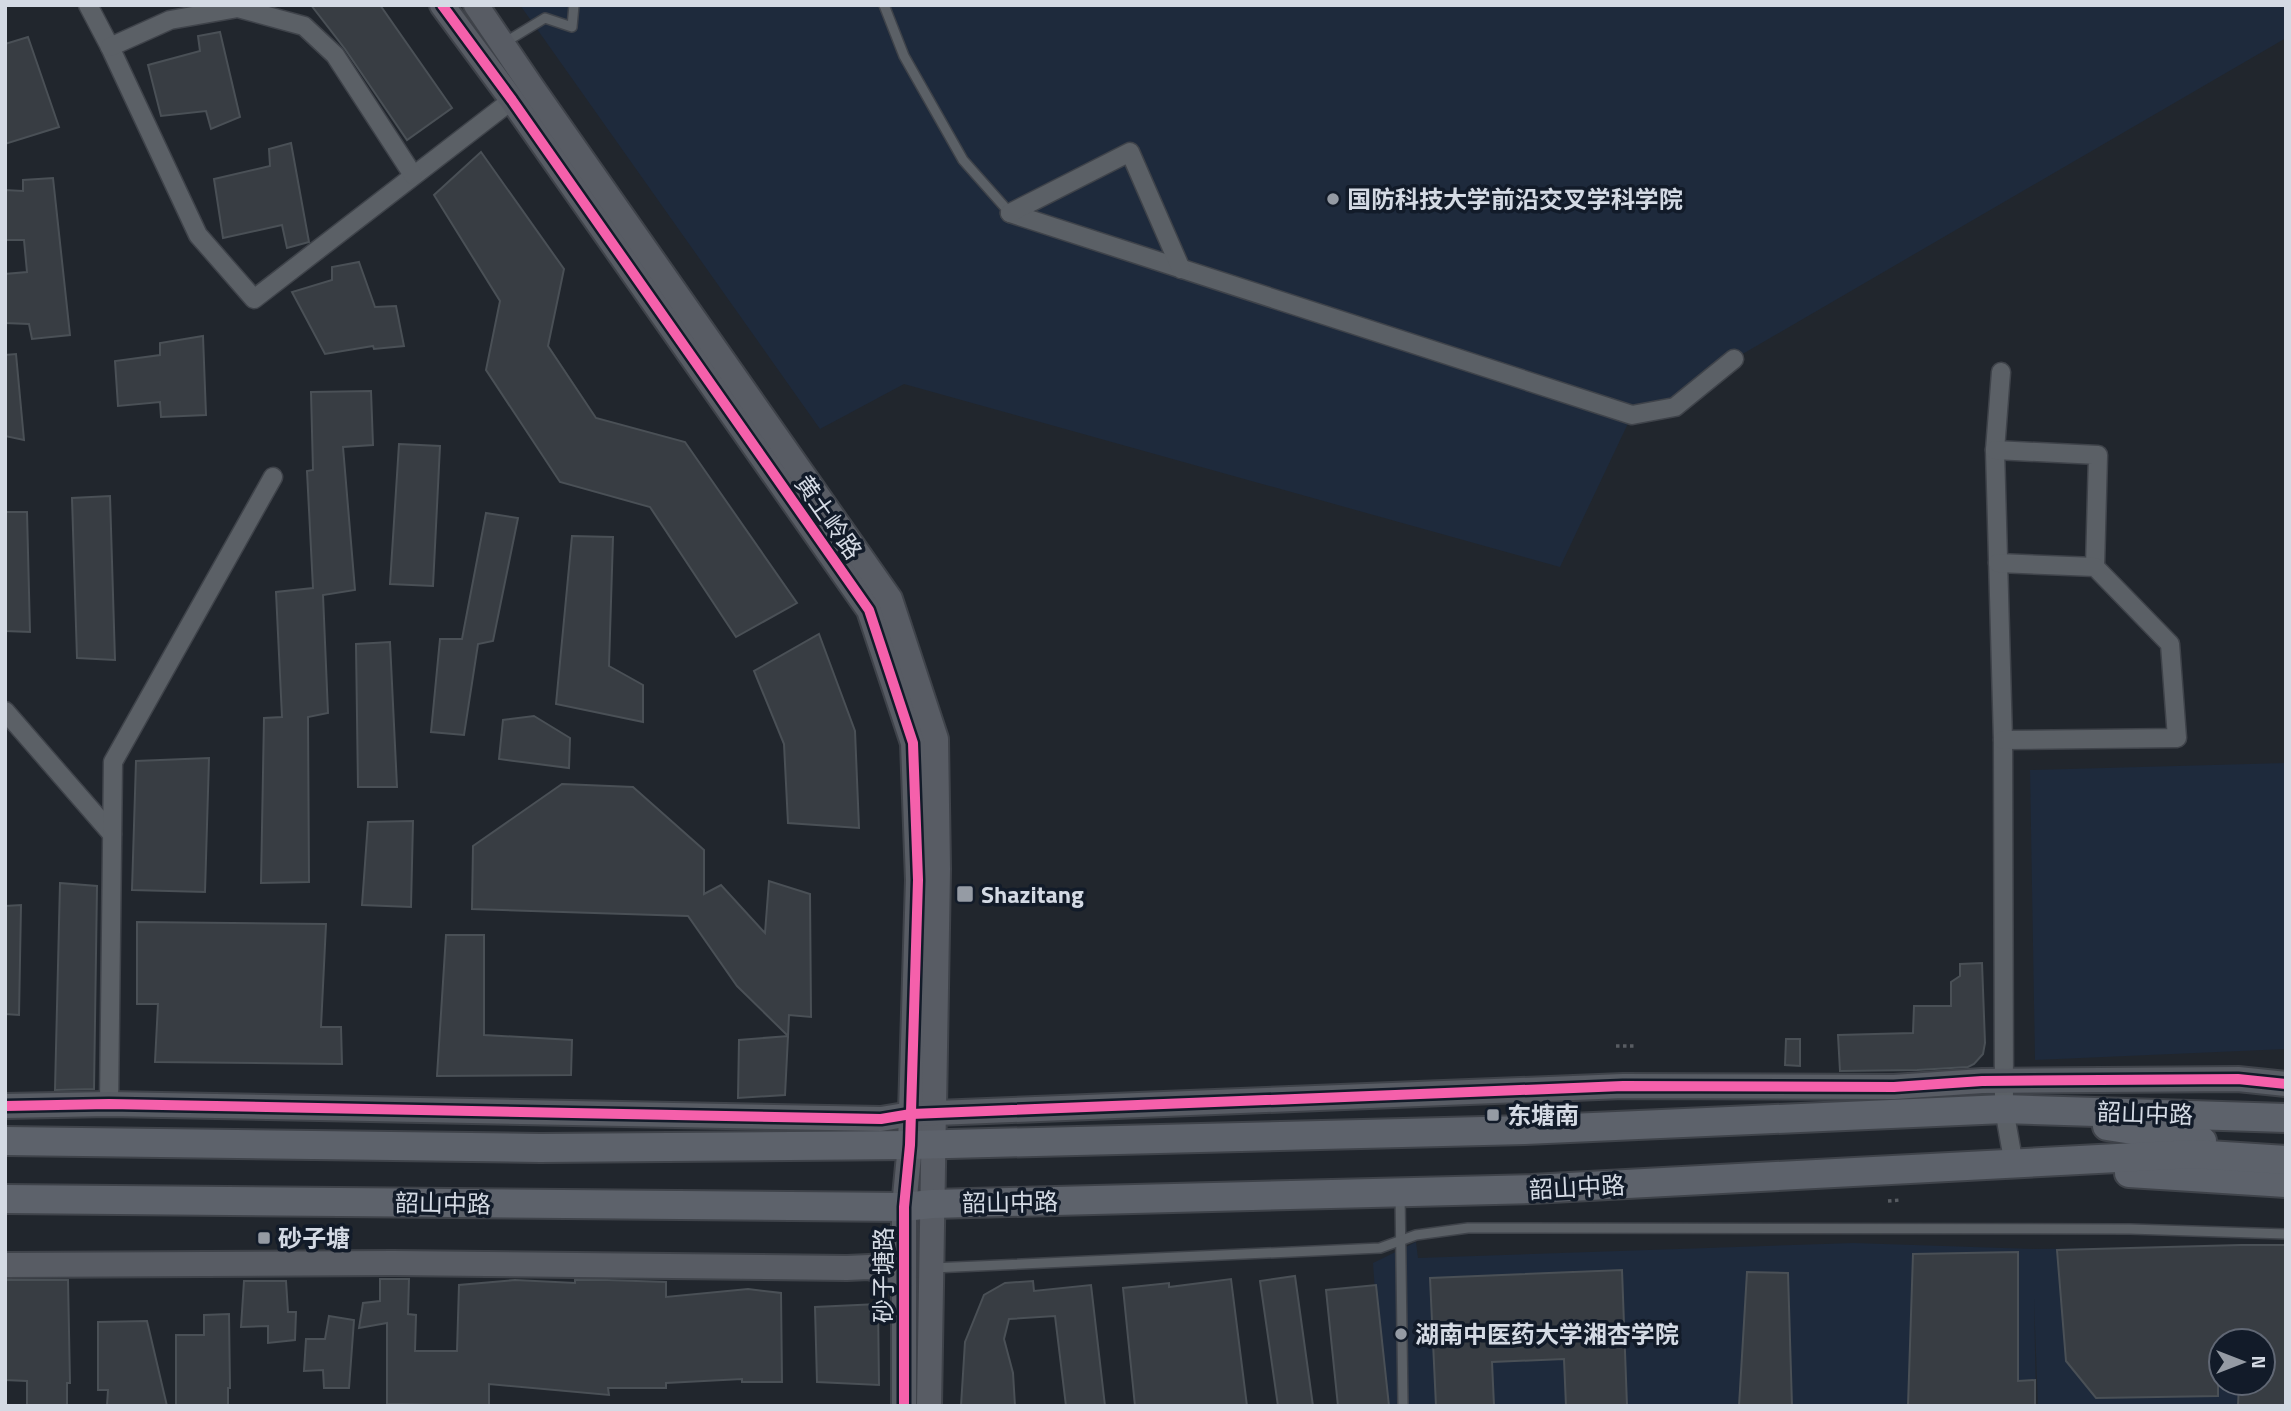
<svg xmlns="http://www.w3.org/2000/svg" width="2291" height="1411" font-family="'Titillium Web','Noto Sans SC',sans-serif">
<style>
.built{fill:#1e2a3c;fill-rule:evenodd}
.building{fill:#383d43;stroke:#4a5056;stroke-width:2}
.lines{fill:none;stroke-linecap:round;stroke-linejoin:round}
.lane-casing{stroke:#3f434a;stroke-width:12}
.street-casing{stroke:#3f434a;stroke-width:21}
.secondary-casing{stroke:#3f434a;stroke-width:28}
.primary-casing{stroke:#3f434a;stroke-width:32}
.path{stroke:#585c62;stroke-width:3.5;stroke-dasharray:3.5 3.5;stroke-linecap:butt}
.lane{stroke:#5b6066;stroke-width:9}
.street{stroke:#5b6066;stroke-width:18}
.secondary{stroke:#585c64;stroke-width:24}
.primary{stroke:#5d626b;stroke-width:28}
.cycleway-casing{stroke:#121b29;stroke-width:15}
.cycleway{stroke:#f560ab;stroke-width:10}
.poi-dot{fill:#959ba4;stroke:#121b29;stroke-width:2.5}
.labels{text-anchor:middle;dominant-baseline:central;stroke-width:7;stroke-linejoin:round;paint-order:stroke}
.poi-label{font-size:24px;font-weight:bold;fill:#d4dae4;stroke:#121b29;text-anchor:start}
.street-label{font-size:24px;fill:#d4dae4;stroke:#121b29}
</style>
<rect width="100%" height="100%" fill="#21262d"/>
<g class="built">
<polygon points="520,5 2286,5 2286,38 1734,359 1675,407 1632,415 1560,567 904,384 820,429"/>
<polygon points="2286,763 2286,1049 2035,1060 2030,770"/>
<path d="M 1416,1242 L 1418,1258 L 1854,1243 L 2033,1249 L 2286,1246 L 2286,1406 L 2038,1406 L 2034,1298 L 2036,1406 L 1383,1406 L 1373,1263 ZM 2221,1341 L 2263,1341 L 2263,1383 L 2221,1383 Z"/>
</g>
<g class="building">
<polygon points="311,5 380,5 452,108 407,140 345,49"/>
<polygon points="220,32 240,117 211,129 206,111 161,116 148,65 200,51 198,36"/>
<polygon points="28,37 59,127 5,144 5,44"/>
<polygon points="291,143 309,242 287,248 282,225 223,238 214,179 270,166 269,149"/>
<polygon points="481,152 564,269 548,346 596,418 685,442 797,603 736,637 650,507 560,482 486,370 500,301 434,195"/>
<polygon points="53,178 70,335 32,339 29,324 5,323 5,274 27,272 24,240 5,240 5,190 23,191 23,180"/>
<polygon points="359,262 375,307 396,306 404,346 374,349 373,346 325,354 292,292 332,280 332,267"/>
<polygon points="203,336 206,415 161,417 160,402 118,406 115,361 160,355 160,343"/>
<polygon points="16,354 24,440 5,436 5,355"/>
<polygon points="371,391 373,445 343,447 355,590 323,595 328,713 308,717 309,882 261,883 264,718 282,717 276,592 313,588 307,471 313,470 311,392"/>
<polygon points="399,444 440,446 433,586 390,584"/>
<polygon points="110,496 115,660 77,658 72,498"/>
<polygon points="5,512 27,512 30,632 5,631"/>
<polygon points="486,513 518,518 493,641 478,644 464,735 431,732 440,639 462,639"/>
<polygon points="572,536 613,537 609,666 643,685 643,722 556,704"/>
<polygon points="819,634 855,731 859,828 788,823 784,744 754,671"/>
<polygon points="390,642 397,787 358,787 356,644"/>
<polygon points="534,716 570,738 569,768 499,759 503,720"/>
<polygon points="209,758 205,892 132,890 136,761"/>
<polygon points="562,784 633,787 704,850 704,894 721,885 765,933 769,881 810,894 811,1017 789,1015 788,1036 737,986 688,916 472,909 473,846"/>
<polygon points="413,821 411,907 362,905 368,822"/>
<polygon points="60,883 97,886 94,1089 55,1090"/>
<polygon points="21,905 19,1015 5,1014 5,906"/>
<polygon points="137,922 326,924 321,1027 341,1027 342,1064 155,1062 158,1004 137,1004"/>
<polygon points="446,935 484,935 484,1035 572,1040 571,1075 437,1076"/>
<polygon points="1982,963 1985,1043 1983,1054 1974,1064 1968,1067 1917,1070 1840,1071 1838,1035 1913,1033 1914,1006 1951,1006 1951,982 1960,976 1960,964"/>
<polygon points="788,1036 785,1095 738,1098 739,1040"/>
<polygon points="1786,1039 1800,1039 1800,1066 1785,1065"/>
<polygon points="2241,1245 2286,1245 2286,1406 2238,1406 2239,1383 2263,1383 2263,1341 2218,1341 2218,1396 2096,1398 2066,1361 2057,1250"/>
<polygon points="2018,1252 2018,1381 2035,1380 2035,1406 1908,1406 1913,1254"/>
<polygon points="1622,1270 1627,1406 1566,1406 1564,1359 1492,1362 1494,1406 1436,1406 1430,1278"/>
<polygon points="1747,1272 1788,1273 1792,1406 1739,1406"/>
<polygon points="1295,1276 1313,1406 1278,1406 1260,1281"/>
<polygon points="380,1279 409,1279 408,1314 416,1315 415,1351 457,1351 459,1285 515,1280 575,1283 575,1280 607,1280 666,1282 666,1297 748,1289 781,1293 782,1382 742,1382 742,1379 666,1383 666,1388 608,1388 609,1395 489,1384 489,1406 387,1404 387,1323 359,1328 363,1303 380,1301"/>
<polygon points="1231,1279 1247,1406 1135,1406 1123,1288 1169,1283 1169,1287"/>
<polygon points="5,1280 68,1280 70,1383 67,1383 67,1406 27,1406 27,1381 5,1380"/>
<polygon points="244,1281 286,1281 288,1312 296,1312 295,1340 268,1343 268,1326 241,1327"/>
<polygon points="1033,1281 1034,1291 1091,1285 1105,1406 1066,1406 1055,1316 1009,1319 1004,1339 1013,1373 1015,1406 961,1406 965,1342 984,1295 1005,1283"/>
<polygon points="1376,1285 1389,1406 1338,1406 1326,1290"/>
<polygon points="878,1304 879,1385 817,1382 815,1307"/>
<polygon points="229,1314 230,1388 228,1388 228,1406 176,1406 176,1335 204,1335 204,1315"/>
<polygon points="329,1316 354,1320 349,1388 324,1388 323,1370 304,1371 306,1339 325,1339"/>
<polygon points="147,1321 167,1406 107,1406 108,1390 98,1390 98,1322"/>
</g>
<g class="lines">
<defs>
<g id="lane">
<polyline points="884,5 904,56 963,160 1010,213"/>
<polyline points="504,43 545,18 572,27 574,5"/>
<polyline points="1400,1194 1403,1406"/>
<polyline points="932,1268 1380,1248 1416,1235 1468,1228 2130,1229 2286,1234"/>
</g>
<g id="street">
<polyline points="88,5 110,47 198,235 254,299 512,100"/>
<polyline points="110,47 170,20 238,8 304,26 335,55 413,175"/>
<polyline points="1010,213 1632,415 1675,407 1734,359"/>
<polyline points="1010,213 1130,152 1181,269"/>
<polyline points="2001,372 1995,450 2003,740 2004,1109 2014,1165"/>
<polyline points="1995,450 2098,455 2095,567"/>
<polyline points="1998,563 2095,567 2170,644 2177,738 2003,740"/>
<polyline points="5,711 112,834"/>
<polyline points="109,1104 113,762 273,477"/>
</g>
<g id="secondary">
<polyline points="442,5 512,100 869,610 913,743 918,880 910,1145 904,1207 904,1406"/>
<polyline points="476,5 531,86 890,599 936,739 938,869 929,1406"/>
<polyline points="5,1106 109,1104 881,1119 911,1114 1623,1086 1894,1087 1982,1081 2238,1079 2286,1084"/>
<polyline points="5,1265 393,1263 847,1268 869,1267 904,1277"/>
</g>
<g id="primary">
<polyline points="2107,1126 2202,1141"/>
<polyline points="5,1141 540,1148 910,1145 1525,1130 2004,1109 2286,1118"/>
<polyline points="2129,1173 2286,1183"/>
<polyline points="5,1199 904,1207 932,1204 1532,1189 2193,1154 2286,1160"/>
</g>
</defs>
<use href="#lane" class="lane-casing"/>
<use href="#street" class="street-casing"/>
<use href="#secondary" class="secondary-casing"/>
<use href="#primary" class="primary-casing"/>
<g class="path">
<polyline points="1616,1046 1637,1046"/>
<polyline points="1888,1201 1900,1200"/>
</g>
<use href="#lane" class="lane"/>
<use href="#street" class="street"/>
<use href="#secondary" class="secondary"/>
<use href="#primary" class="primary"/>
<defs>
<g id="cycleway">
<polyline points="442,5 512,100 869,610 913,743 918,880 910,1145 904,1207 904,1406"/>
<polyline points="5,1106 109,1104 881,1119 911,1114 1623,1086 1894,1087 1982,1081 2238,1079 2286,1084"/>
</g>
</defs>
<use href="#cycleway" class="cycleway-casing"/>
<use href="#cycleway" class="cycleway"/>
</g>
<g class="poi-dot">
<circle cx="1333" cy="199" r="7"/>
<rect x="956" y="885" width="18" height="18" rx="3.5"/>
<rect x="1486" y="1108" width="14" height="14" rx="3.5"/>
<rect x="257" y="1231" width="14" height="14" rx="3.5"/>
<circle cx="1401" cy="1334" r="7"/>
</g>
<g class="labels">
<g class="poi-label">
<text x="1347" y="199">国防科技大学前沿交叉学科学院</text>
<text x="981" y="894">Shazitang</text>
<text x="1507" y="1115">东塘南</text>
<text x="278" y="1238">砂子塘</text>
<text x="1415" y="1334">湖南中医药大学湘杏学院</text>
</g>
<g class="street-label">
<text transform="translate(829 517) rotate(55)">黄土岭路</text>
<text transform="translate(2145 1113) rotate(2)">韶山中路</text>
<text transform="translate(1577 1187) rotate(-3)">韶山中路</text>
<text transform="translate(1010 1202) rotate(-1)">韶山中路</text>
<text transform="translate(443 1203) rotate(1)">韶山中路</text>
<text transform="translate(883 1275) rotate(-90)">砂子塘路</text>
</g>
</g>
<rect width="2291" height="1411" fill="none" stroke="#d4dae4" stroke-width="14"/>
<g transform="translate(2242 1362) rotate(90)"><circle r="33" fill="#121b29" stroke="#606774" stroke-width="2"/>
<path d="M0-5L12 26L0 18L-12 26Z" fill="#959ba4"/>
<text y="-10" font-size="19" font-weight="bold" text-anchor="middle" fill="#d4dae4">N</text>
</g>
</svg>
